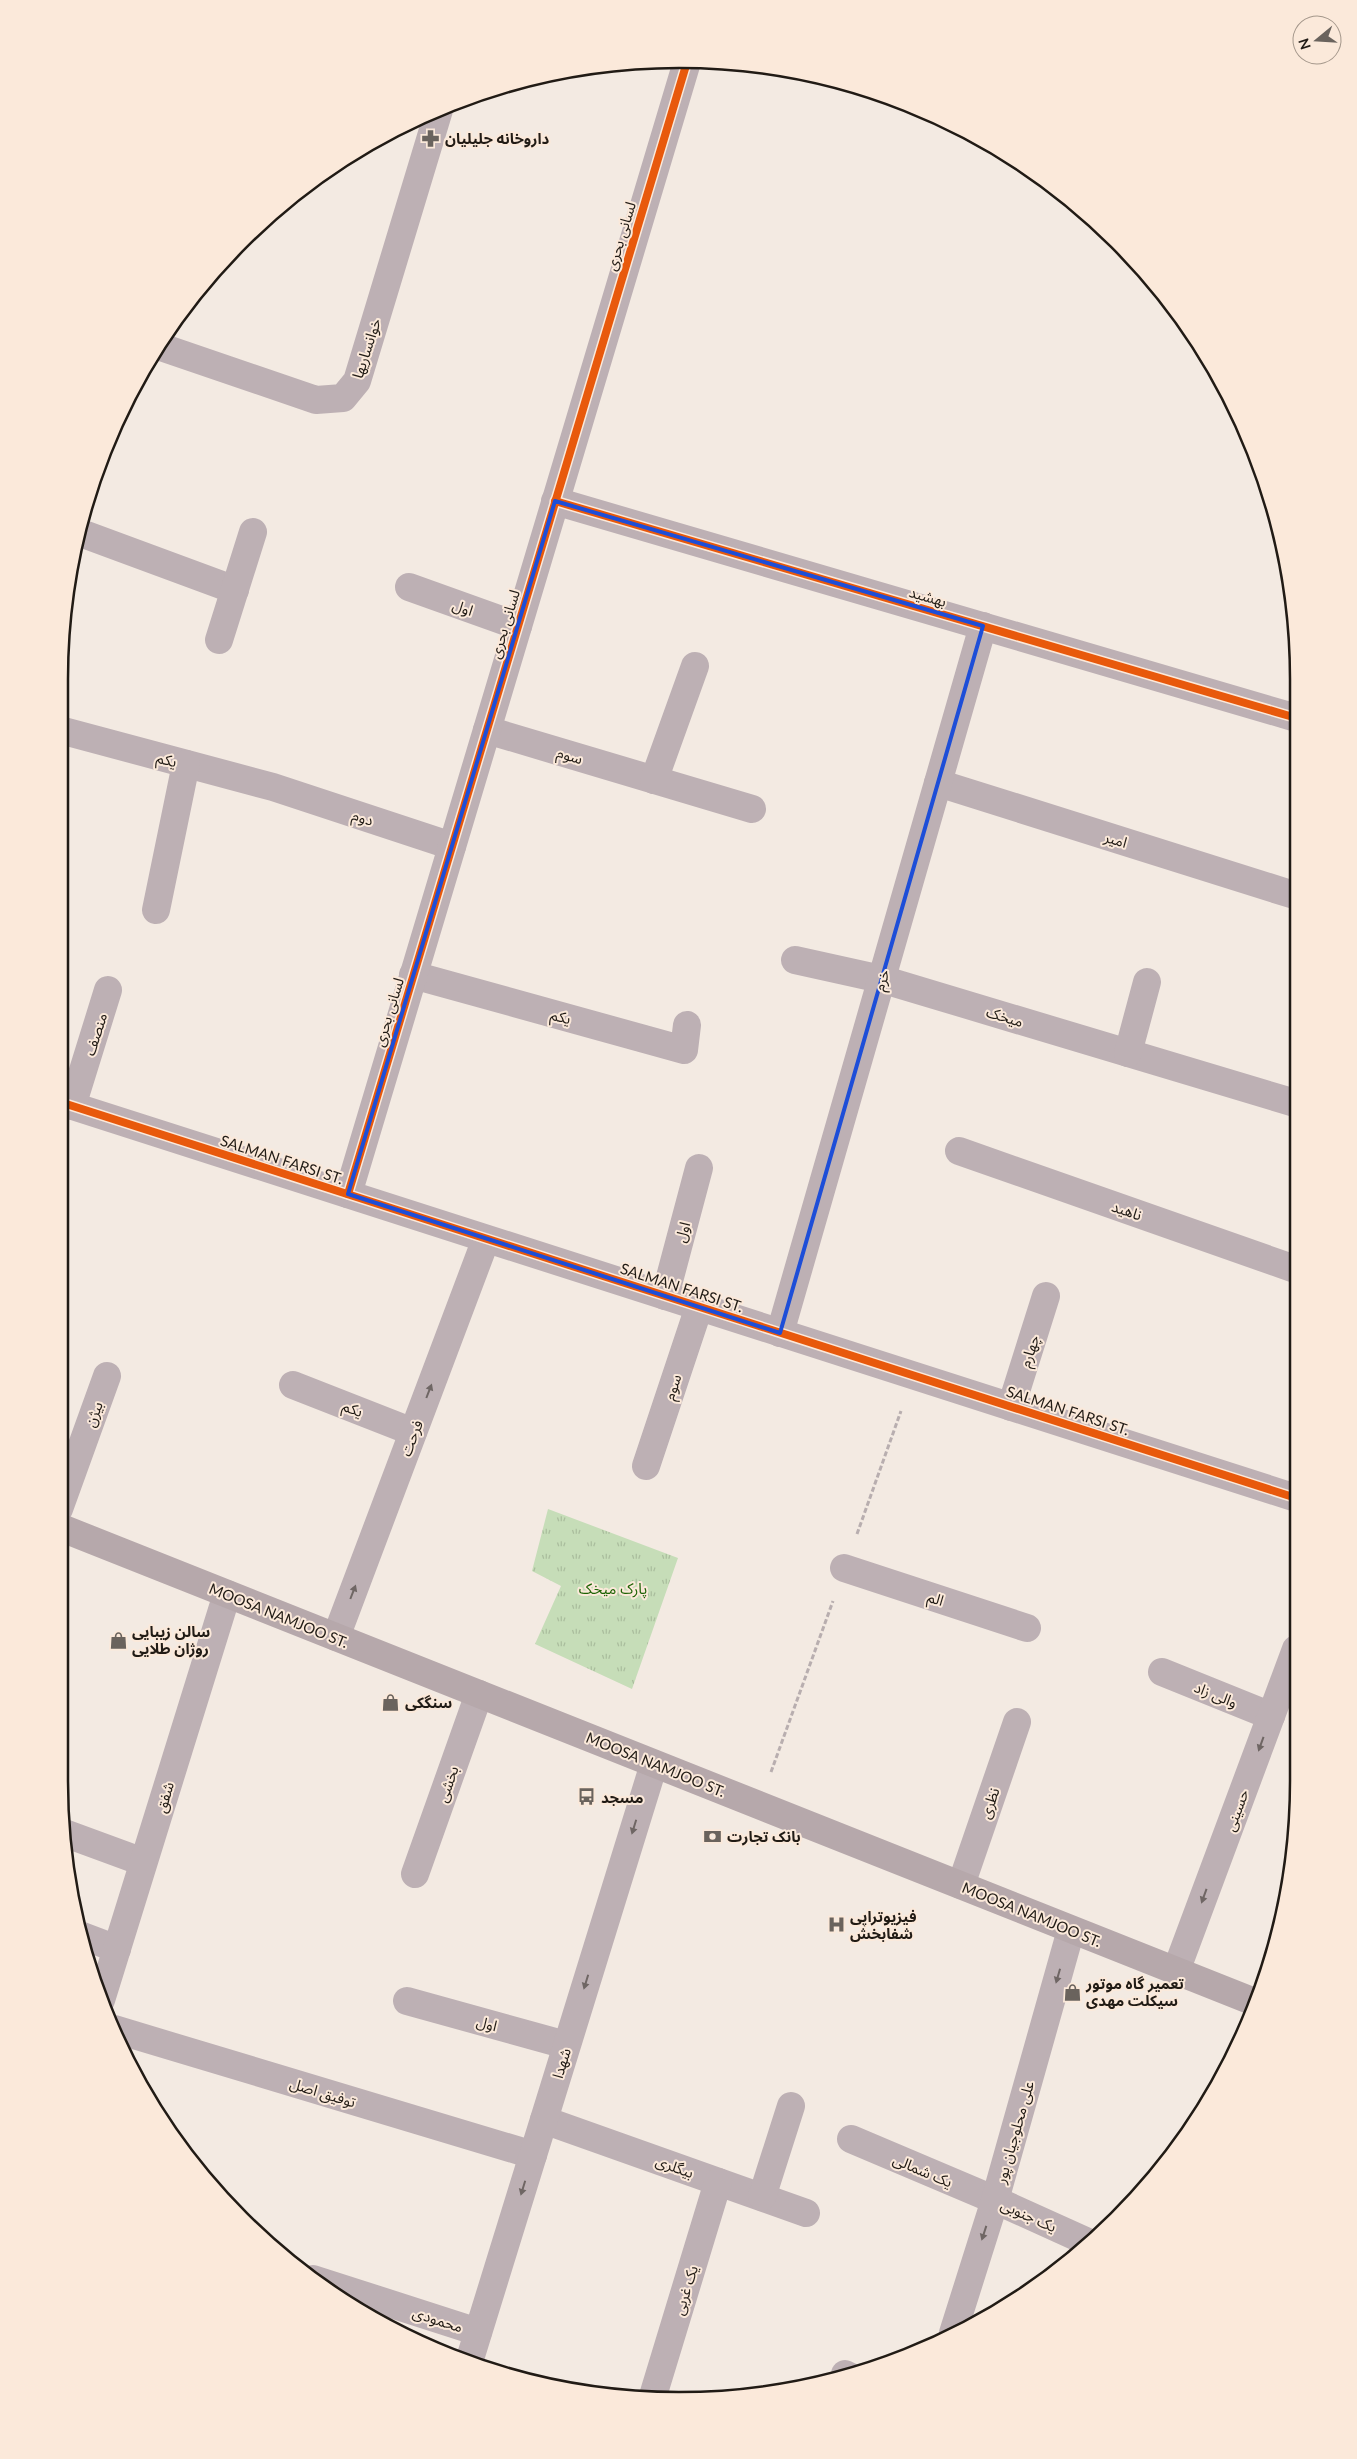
<svg xmlns="http://www.w3.org/2000/svg" width="1357" height="2459" font-family="Lato,'Noto Sans Arabic',sans-serif">
<style>
.grass{fill:url(#grass-tufts)}
.lines{fill:none;stroke-linecap:round;stroke-linejoin:round}
.path{stroke:#b8aeaf;stroke-width:3;stroke-dasharray:5 2.5;stroke-linecap:butt}
.minor{stroke:#bdb0b4;stroke-width:28}
.major{stroke:#b6a8ab;stroke-width:28}
.cycleway-casing{stroke:#fbe9da;stroke-width:11}
.cycleway{stroke:#e8590c;stroke-width:8}
.oneway{fill:#6f6664}
.marked{fill:none;stroke:#1d4ed8;stroke-width:4;stroke-linejoin:round}
.labels{text-anchor:middle;dominant-baseline:central;stroke-width:4;stroke-linejoin:round;paint-order:stroke}
.poi-label{font-size:15px;font-weight:bold;fill:#211b15;stroke:#fbe9da;text-anchor:start}
.street-label{font-size:15px;fill:#211b15;stroke:#fbe9da}
.park-label{font-size:15px;fill:#1c6203;stroke:#fbe9da}
.rim{fill:none;stroke:#211b15;stroke-width:2.5}
</style>
<defs>
<pattern id="grass-tufts" width="24" height="20" patternUnits="userSpaceOnUse" patternTransform="scale(1.25)"><rect width="24" height="20" fill="#c6ddb8"/><path d="M3 7l-1-3M5 7V3M7 7l1-3M15 17l-1-3M17 17v-4M19 17l1-3" fill="none" stroke="#aabd9d"/></pattern>
</defs>
<rect width="100%" height="100%" fill="#f3eae2"/>
<polygon class="grass" points="548,1509 678,1558 632,1689 535,1644 561,1586 532,1571"/>
<g class="lines">
<g class="path">
<polyline points="857,1534 901,1411"/>
<polyline points="771,1772 833,1601"/>
</g>
<g class="minor">
<polyline points="158,346 316,400 343,398 357,381 439,110"/>
<polyline points="555,501 1293,717"/>
<polyline points="78,532 235,590"/>
<polyline points="409,587 518,626"/>
<polyline points="219,640 253,532"/>
<polyline points="60,730 273,787 452,846"/>
<polyline points="487,730 752,809"/>
<polyline points="654,780 695,666"/>
<polyline points="938,783 1294,895"/>
<polyline points="156,910 186,764"/>
<polyline points="795,960 881,979 1295,1103"/>
<polyline points="413,975 684,1050 687,1025"/>
<polyline points="1128,1053 1147,982"/>
<polyline points="60,1102 1296,1498"/>
<polyline points="72,1106 108,990"/>
<polyline points="959,1151 1295,1269"/>
<polyline points="348,1194 687,62"/>
<polyline points="665,1296 699,1168"/>
<polyline points="780,1333 983,626"/>
<polyline points="293,1385 413,1432"/>
<polyline points="1011,1407 1046,1296"/>
<polyline points="646,1466 699,1307"/>
<polyline points="59,1509 107,1376"/>
<polyline points="844,1568 1027,1628"/>
<polyline points="336,1637 486,1239"/>
<polyline points="1162,1672 1271,1716"/>
<polyline points="64,1833 143,1862"/>
<polyline points="415,1874 479,1694"/>
<polyline points="961,1885 1017,1722"/>
<polyline points="80,1935 117,1949"/>
<polyline points="1176,1971 1296,1649"/>
<polyline points="101,2000 227,1594"/>
<polyline points="407,2001 566,2045"/>
<polyline points="114,2029 533,2155"/>
<polyline points="544,2120 806,2213"/>
<polyline points="851,2139 995,2200 1090,2243"/>
<polyline points="762,2197 791,2106"/>
<polyline points="313,2279 478,2332"/>
<polyline points="953,2333 995,2200 1071,1930"/>
<polyline points="469,2362 654,1764"/>
<polyline points="845,2374 849,2376"/>
<polyline points="652,2399 718,2182"/>
</g>
<polyline class="major" points="59,1527 1252,2001"/>
<defs>
<g id="cycleway">
<polyline points="555,501 1293,717"/>
<polyline points="60,1102 1296,1498"/>
<polyline points="348,1194 687,62"/>
</g>
</defs>
<use href="#cycleway" class="cycleway-casing"/>
<use href="#cycleway" class="cycleway"/>
</g>
<defs><path id="oneway-solid" d="M-6-.8H1V-3.2L6.5 0L1 3.2V.8H-6Z" transform="scale(1.25)"/></defs>
<g class="oneway">
<use href="#oneway-solid" transform="translate(429 1391) rotate(-69)"/>
<use href="#oneway-solid" transform="translate(353 1592) rotate(-69)"/>
<use href="#oneway-solid" transform="translate(1261 1744) rotate(110)"/>
<use href="#oneway-solid" transform="translate(634 1827) rotate(107)"/>
<use href="#oneway-solid" transform="translate(1204 1896) rotate(110)"/>
<use href="#oneway-solid" transform="translate(1058 1976) rotate(106)"/>
<use href="#oneway-solid" transform="translate(586 1982) rotate(107)"/>
<use href="#oneway-solid" transform="translate(523 2188) rotate(107)"/>
<use href="#oneway-solid" transform="translate(984 2233) rotate(108)"/>
</g>
<path class="marked" d="M 555,501 L 983,626 L 780,1333 L 348,1194 Z"/>
<defs>
<symbol id="pharmacy-bare" viewBox="-9 -9 18 18"><path d="M-2-6h4v4h4v4h-4v4h-4v-4h-4v-4h4Z" fill="#6a635d" stroke="#fbe9da" stroke-width="2.5" paint-order="stroke"/></symbol>
<symbol id="shop-bare" viewBox="-9 -9 18 18"><path d="M-5-2.5h2.3a2.7 3.5 0 0 1 5.4 0H5L5.5 6h-11ZM-1.5-2.5h3a1.5 2.3 0 0 0-3 0Z" fill="#6a635d" stroke="#fbe9da" stroke-width="2.5" paint-order="stroke"/></symbol>
<symbol id="bus-bare" viewBox="-9 -9 18 18"><path d="M-5-6H5V4H4V6H2V4H-2V6H-4V4H-5ZM-3.5-4V0h7V-4ZM-3.5 1.2v1.5H-2V1.2ZM2 1.2v1.5H3.5V1.2Z" fill="#6a635d" stroke="#fbe9da" stroke-width="2.5" paint-order="stroke"/></symbol>
<symbol id="bank-bare" viewBox="-9 -9 18 18"><path d="M-6-4H6V4H-6ZM0-2.3a2.3 2.3 0 1 0 0 4.6a2.3 2.3 0 1 0 0-4.6Z" fill="#6a635d" stroke="#fbe9da" stroke-width="2.5" paint-order="stroke"/></symbol>
<symbol id="hospital-bare" viewBox="-9 -9 18 18"><path d="M-5-5h3v3.5h4V-5h3V5h-3V1.5h-4V5h-3Z" fill="#6a635d" stroke="#fbe9da" stroke-width="2.5" paint-order="stroke"/></symbol>
</defs>
<g fill-rule="evenodd">
<use href="#pharmacy-bare" x="418" y="126" width="25" height="25"/>
<use href="#shop-bare" x="106" y="1628" width="25" height="25"/>
<use href="#shop-bare" x="378" y="1690" width="25" height="25"/>
<use href="#bus-bare" x="574" y="1784" width="25" height="25"/>
<use href="#bank-bare" x="700" y="1824" width="25" height="25"/>
<use href="#hospital-bare" x="824" y="1912" width="25" height="25"/>
<use href="#shop-bare" x="1060" y="1980" width="25" height="25"/>
</g>
<g class="labels">
<g class="poi-label">
<text x="445" y="138">داروخانه جلیلیان</text>
<text x="132" y="1631">سالن زیبایی<tspan x="132" dy="17">روژان طلایی</tspan></text>
<text x="405" y="1702">سنگکی</text>
<text x="601" y="1797">مسجد</text>
<text x="727" y="1836">بانک تجارت</text>
<text x="850" y="1916">فیزیوتراپی<tspan x="850" dy="17">شفابخش</tspan></text>
<text x="1086" y="1983">تعمیر گاه موتور<tspan x="1086" dy="17">سیکلت مهدی</tspan></text>
</g>
<g class="street-label">
<text transform="translate(620 236) rotate(-73)">لسانی بحری</text>
<text transform="translate(366 348) rotate(-72)">خوانساریها</text>
<text transform="translate(928 596) rotate(16)">بهشید</text>
<text transform="translate(463 607) rotate(19)">اول</text>
<text transform="translate(504 624) rotate(-73)">لسانی بحری</text>
<text transform="translate(570 755) rotate(17)">سوم</text>
<text transform="translate(167 759) rotate(15)">یکم</text>
<text transform="translate(363 817) rotate(18)">دوم</text>
<text transform="translate(1116 839) rotate(17)">امیر</text>
<text transform="translate(881 980) rotate(-74)">خرم</text>
<text transform="translate(388 1012) rotate(-73)">لسانی بحری</text>
<text transform="translate(561 1016) rotate(15)">یکم</text>
<text transform="translate(1005 1016) rotate(17)">میخک</text>
<text transform="translate(95 1034) rotate(-72)">منصف</text>
<text transform="translate(282 1159) rotate(18)">SALMAN FARSI ST.</text>
<text transform="translate(1127 1210) rotate(19)">ناهید</text>
<text transform="translate(682 1232) rotate(-75)">اول</text>
<text transform="translate(682 1287) rotate(18)">SALMAN FARSI ST.</text>
<text transform="translate(1029 1351) rotate(-72)">چهارم</text>
<text transform="translate(672 1387) rotate(-72)">سوم</text>
<text transform="translate(353 1408) rotate(21)">یکم</text>
<text transform="translate(1068 1410) rotate(18)">SALMAN FARSI ST.</text>
<text transform="translate(93 1414) rotate(-70)">بیژن</text>
<text transform="translate(411 1438) rotate(-69)">فرحت</text>
<text transform="translate(936 1598) rotate(18)">الم</text>
<text transform="translate(279 1615) rotate(22)">MOOSA NAMJOO ST.</text>
<text transform="translate(1216 1694) rotate(22)">والی زاد</text>
<text transform="translate(656 1764) rotate(22)">MOOSA NAMJOO ST.</text>
<text transform="translate(447 1784) rotate(-71)">بخشی</text>
<text transform="translate(164 1797) rotate(-73)">شفق</text>
<text transform="translate(989 1803) rotate(-71)">نظری</text>
<text transform="translate(1236 1810) rotate(-70)">حسینی</text>
<text transform="translate(1032 1914) rotate(22)">MOOSA NAMJOO ST.</text>
<text transform="translate(487 2023) rotate(15)">اول</text>
<text transform="translate(561 2063) rotate(-73)">شهدا</text>
<text transform="translate(323 2092) rotate(17)">توفیق اصل</text>
<text transform="translate(1014 2132) rotate(-74)">علی محلوجیان پور</text>
<text transform="translate(675 2166) rotate(20)">بیگلری</text>
<text transform="translate(923 2170) rotate(23)">یک شمالی</text>
<text transform="translate(1029 2215) rotate(24)">یک جنوبی</text>
<text transform="translate(685 2290) rotate(-73)">یک غربی</text>
<text transform="translate(438 2319) rotate(18)">محمودی</text>
</g>
<g class="park-label">
<text x="613" y="1588">پارک میخک</text>
</g>
</g>
<path d="M0 0H1357V2459H0ZM679 68H679A611 611 0 0 1 1290 679V1781A611 611 0 0 1 679 2392H679A611 611 0 0 1 68 1781V679A611 611 0 0 1 679 68Z" fill="#fbe9da" fill-rule="evenodd"/>
<path class="rim" d="M679 68H679A611 611 0 0 1 1290 679V1781A611 611 0 0 1 679 2392H679A611 611 0 0 1 68 1781V679A611 611 0 0 1 679 68Z"/>
<g transform="translate(1317 40) rotate(252)"><circle r="24" fill="#fbe9da" stroke="#a4978b"/>
<path d="M0-4L9 19L0 12L-9 19Z" fill="#6a635d"/>
<text y="-8" font-size="14" font-weight="bold" text-anchor="middle" fill="#211b15">N</text>
</g>
</svg>
